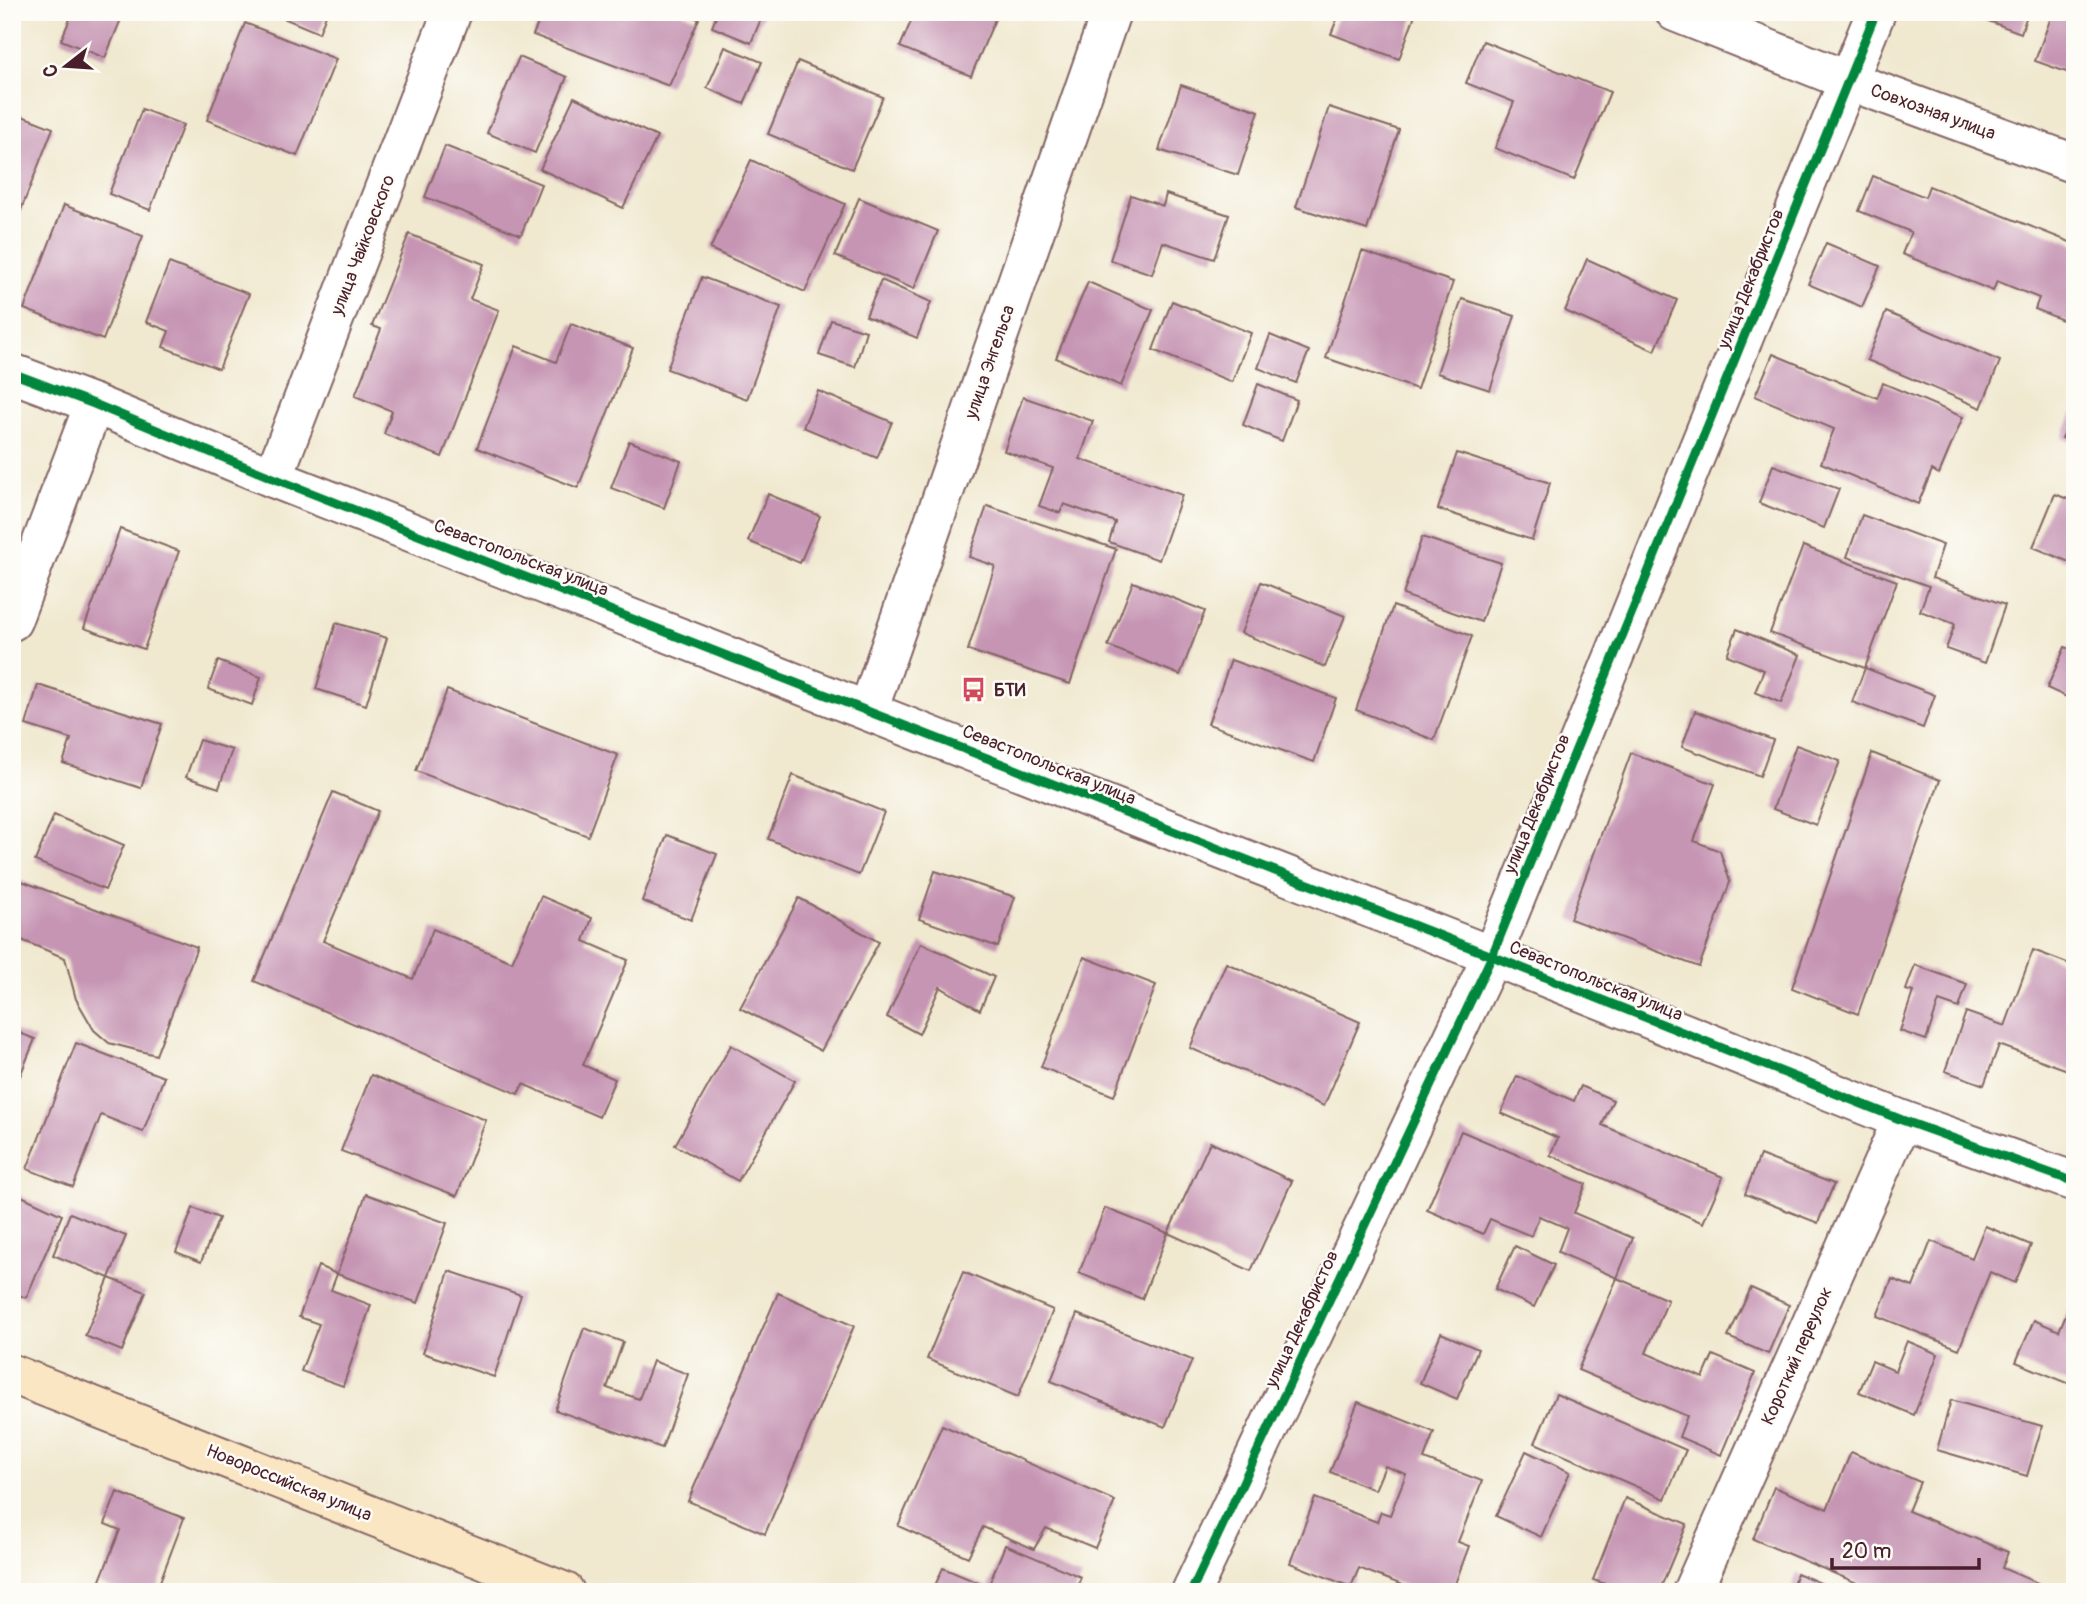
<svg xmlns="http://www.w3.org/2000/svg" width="2087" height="1604" font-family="Pangolin,sans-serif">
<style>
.building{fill:#c695b4}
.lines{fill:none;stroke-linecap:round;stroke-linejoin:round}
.street-casing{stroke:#846564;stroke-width:42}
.secondary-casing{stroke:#846564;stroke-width:42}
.street{stroke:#fff;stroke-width:38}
.secondary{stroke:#fbe6c3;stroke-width:38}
.cycleway-casing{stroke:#fdfcf7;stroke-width:13}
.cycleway{stroke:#00873e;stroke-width:9}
.labels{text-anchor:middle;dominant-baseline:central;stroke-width:5;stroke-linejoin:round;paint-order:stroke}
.street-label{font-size:18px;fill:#4a1f2b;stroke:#fdfcf7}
.poi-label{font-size:18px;font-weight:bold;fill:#4a1f2b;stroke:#fdfcf7;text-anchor:start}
</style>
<rect width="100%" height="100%" fill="#fdfcf7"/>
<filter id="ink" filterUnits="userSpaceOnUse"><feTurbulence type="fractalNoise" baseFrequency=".0143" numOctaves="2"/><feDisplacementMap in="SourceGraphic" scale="14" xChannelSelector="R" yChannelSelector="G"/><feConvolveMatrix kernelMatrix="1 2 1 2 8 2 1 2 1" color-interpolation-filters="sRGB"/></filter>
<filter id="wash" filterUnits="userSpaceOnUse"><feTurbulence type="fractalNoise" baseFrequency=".00686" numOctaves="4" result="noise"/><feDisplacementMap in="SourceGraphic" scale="28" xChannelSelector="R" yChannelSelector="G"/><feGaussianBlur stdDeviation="1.57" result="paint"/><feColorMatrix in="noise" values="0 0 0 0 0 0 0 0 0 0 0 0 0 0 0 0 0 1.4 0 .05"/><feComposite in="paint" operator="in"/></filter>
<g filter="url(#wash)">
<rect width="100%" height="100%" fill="#f0e8cf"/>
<g id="blocks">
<g class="building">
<polygon points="73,12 124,12 105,58 61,40"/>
<polygon points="269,12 327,12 319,33"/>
<polygon points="543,12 680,12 699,19 669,86 533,35"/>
<polygon points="718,12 764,12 751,43 712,27"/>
<polygon points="915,12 998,12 971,76 900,47"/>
<polygon points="1340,12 1416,12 1399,59 1331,34"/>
<polygon points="1964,12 2028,12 2021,33"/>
<polygon points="2053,12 2075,20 2075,75 2035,61"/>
<polygon points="245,23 336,59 297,156 207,120"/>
<polygon points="1483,41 1610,92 1574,180 1495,148 1514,102 1466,83"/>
<polygon points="725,47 762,62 744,104 707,88"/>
<polygon points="519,57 567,77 535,153 487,133"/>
<polygon points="798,61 883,97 852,169 768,134"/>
<polygon points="1181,85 1259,111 1238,175 1159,150"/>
<polygon points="574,97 657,137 623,208 540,169"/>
<polygon points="1329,107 1399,130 1367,230 1296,207"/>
<polygon points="142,109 183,125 150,210 109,194"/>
<polygon points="12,112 53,128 12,233"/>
<polygon points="445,146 541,184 521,235 425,197"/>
<polygon points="751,160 845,204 805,292 710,249"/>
<polygon points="1873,176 1925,197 1929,186 2075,244 2075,325 2035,309 2039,298 1997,281 1993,291 1902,254 1911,232 1859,211"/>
<polygon points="1166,194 1229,215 1214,259 1163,242 1152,274 1110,260 1131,195 1163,206"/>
<polygon points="859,198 938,231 914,289 835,256"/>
<polygon points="64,205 143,236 103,340 24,309"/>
<polygon points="409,234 484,264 470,299 499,310 442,457 384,434 392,411 355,396 381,329 372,326"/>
<polygon points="1826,243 1880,266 1862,307 1808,284"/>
<polygon points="1362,251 1453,282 1417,389 1326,358"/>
<polygon points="1587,259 1677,300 1655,351 1565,311"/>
<polygon points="169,263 249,294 219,369 163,347 169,331 146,322"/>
<polygon points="702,277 781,307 747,399 667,369"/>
<polygon points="881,280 931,302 917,338 866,316"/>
<polygon points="1088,282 1153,310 1121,386 1056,358"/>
<polygon points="1462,299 1515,316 1490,390 1437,373"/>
<polygon points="1172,301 1251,333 1232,382 1153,350"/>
<polygon points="1886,312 2000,361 1981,408 1867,360"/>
<polygon points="831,320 866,331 855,367 819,355"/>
<polygon points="571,324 633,348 578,488 477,448 516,346 556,362"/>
<polygon points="1270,335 1309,351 1296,383 1258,368"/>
<polygon points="1773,354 1877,398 1883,383 1963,417 1939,474 1932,470 1918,504 1821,463 1834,429 1755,396"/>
<polygon points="1258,384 1297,400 1282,441 1243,425"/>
<polygon points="818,391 892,422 877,458 803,427"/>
<polygon points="1023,397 1093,421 1080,459 1182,495 1159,560 1109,542 1115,522 1064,504 1060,513 1039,506 1053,468 1004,451"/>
<polygon points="2075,409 2075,444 2062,438"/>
<polygon points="629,441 681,461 664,508 611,488"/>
<polygon points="1457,453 1550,483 1532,540 1438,509"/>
<polygon points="1773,465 1839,489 1824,528 1759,503"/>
<polygon points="768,494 820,516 800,563 748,541"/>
<polygon points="2055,494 2075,502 2074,564 2033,547"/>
<polygon points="987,506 1116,549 1070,684 968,650 995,566 969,557"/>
<polygon points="1862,515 1943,545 1932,578 2005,605 1985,663 1946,649 1955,624 1920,611 1929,586 1847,557"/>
<polygon points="120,529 179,551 144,649 84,628"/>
<polygon points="1422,537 1501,563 1481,622 1403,595"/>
<polygon points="1803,546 1897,581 1865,668 1935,695 1923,728 1852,702 1865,668 1770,633"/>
<polygon points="1133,582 1205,611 1180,675 1108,646"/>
<polygon points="1261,582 1345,616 1325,667 1241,633"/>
<polygon points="1393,606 1472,636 1434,740 1356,710"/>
<polygon points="336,623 387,638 366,705 316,689"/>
<polygon points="1737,629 1800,655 1781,703 1755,692 1764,670 1727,655"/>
<polygon points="2065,647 2075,651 2075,701 2047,688"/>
<polygon points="1231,660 1336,698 1314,762 1208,724"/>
<polygon points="218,661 261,677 252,705 208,689"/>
<polygon points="38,685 162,724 141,788 63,763 71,739 26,725"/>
<polygon points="447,690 618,755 588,836 416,771"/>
<polygon points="1695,711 1773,740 1760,776 1682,747"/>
<polygon points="199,740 232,750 219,788 186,777"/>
<polygon points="1796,745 1840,761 1816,825 1773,809"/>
<polygon points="1631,753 1715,784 1694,841 1720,851 1730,882 1699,967 1570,919"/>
<polygon points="1872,753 1940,780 1858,1014 1792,988"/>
<polygon points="793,775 884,812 859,875 768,839"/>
<polygon points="333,792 378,811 323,941 413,979 433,929 512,962 541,896 592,918 584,941 628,960 583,1065 615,1079 599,1117 523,1084 518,1094 254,981"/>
<polygon points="54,815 124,845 105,890 35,861"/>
<polygon points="667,835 717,854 691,920 642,901"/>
<polygon points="935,871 1015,897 998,947 919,919"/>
<polygon points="19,880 197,947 156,1055 109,1043 94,1030 76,999 65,958 12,936 12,898"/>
<polygon points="799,898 879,942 821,1051 740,1008"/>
<polygon points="921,943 994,977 980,1010 940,987 919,1034 887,1017"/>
<polygon points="2033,950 2075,966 2075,1067 2073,1072 1999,1045 1984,1085 1945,1071 1966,1012 2005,1026"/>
<polygon points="1084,957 1156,985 1114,1096 1041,1067"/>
<polygon points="1226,963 1360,1022 1324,1106 1190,1048"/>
<polygon points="1915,965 1967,984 1959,1008 1939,1001 1926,1040 1900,1031 1913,992 1906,990"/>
<polygon points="12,1030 35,1039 20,1076 12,1073"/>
<polygon points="76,1043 164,1077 143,1132 101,1115 73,1187 27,1169"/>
<polygon points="731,1045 795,1081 738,1181 675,1145"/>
<polygon points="371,1075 486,1120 457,1196 341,1151"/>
<polygon points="1517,1076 1574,1101 1581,1086 1613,1100 1602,1125 1723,1177 1703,1223 1550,1155 1558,1138 1501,1113"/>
<polygon points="1461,1131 1586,1184 1574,1213 1633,1238 1617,1278 1558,1252 1567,1228 1539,1216 1531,1236 1490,1219 1483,1234 1427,1210"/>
<polygon points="1210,1142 1292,1181 1251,1271 1168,1233"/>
<polygon points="1760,1155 1834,1184 1818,1223 1745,1194"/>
<polygon points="15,1193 62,1215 26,1298 12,1292 12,1199"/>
<polygon points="366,1194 447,1223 418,1303 337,1274"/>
<polygon points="193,1208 219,1218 201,1262 176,1252"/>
<polygon points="1105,1208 1168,1233 1142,1299 1079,1273"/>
<polygon points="70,1213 126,1236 109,1278 53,1255"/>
<polygon points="1985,1226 2031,1245 2015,1283 1990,1272 1959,1349 1877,1316 1892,1279 1913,1287 1931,1241 1972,1258"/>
<polygon points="1515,1246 1554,1265 1534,1307 1495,1289"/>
<polygon points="318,1266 337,1274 331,1290 371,1305 343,1386 301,1371 319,1324 299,1317"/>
<polygon points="449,1271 521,1295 494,1377 423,1353"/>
<polygon points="963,1272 1053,1310 1018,1397 927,1359"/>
<polygon points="109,1278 146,1292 122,1351 85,1336"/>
<polygon points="1617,1278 1668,1300 1646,1353 1703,1378 1713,1355 1755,1373 1721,1455 1679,1437 1687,1416 1578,1370"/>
<polygon points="1751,1288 1789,1305 1768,1354 1728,1337"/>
<polygon points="778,1293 854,1326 765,1534 688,1501"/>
<polygon points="2075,1293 2075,1386 2016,1362 2034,1320 2059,1331"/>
<polygon points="1077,1314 1192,1360 1165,1427 1051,1381"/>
<polygon points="584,1328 623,1342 607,1388 639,1399 653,1361 688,1374 662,1448 555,1410"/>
<polygon points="1441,1333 1478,1349 1457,1399 1420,1383"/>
<polygon points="1907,1341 1938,1354 1914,1415 1859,1392 1872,1361 1895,1371"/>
<polygon points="1556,1394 1686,1450 1665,1499 1535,1443"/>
<polygon points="1951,1400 2042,1426 2027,1476 1937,1450"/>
<polygon points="1358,1402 1434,1432 1424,1459 1482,1481 1458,1542 1469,1546 1452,1592 1402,1592 1405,1586 1359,1568 1351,1587 1290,1563 1315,1498 1377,1522 1381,1512 1390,1515 1406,1474 1385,1466 1375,1490 1330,1472"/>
<polygon points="942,1425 1115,1501 1095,1548 1046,1528 1034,1549 983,1527 968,1557 898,1526"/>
<polygon points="1526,1451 1570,1472 1541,1537 1496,1516"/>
<polygon points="1851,1452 1920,1482 1908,1511 2008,1552 2002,1568 2059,1592 1878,1592 1753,1539 1774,1487 1827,1509"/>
<polygon points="117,1492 184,1518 156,1592 122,1592 99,1583 120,1530 105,1524"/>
<polygon points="1625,1498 1687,1524 1659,1592 1629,1592 1593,1580"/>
<polygon points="1005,1545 1081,1577 1075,1592 932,1592 943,1568 988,1587"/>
<polygon points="1797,1573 1841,1592 1790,1592"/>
</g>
</g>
</g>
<g filter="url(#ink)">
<use href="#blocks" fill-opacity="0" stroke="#846564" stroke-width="2"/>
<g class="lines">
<defs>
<g id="street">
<polyline points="1675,12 1849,81 2075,164"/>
<polyline points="12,373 94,404 273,478 1492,956 1902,1120 2075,1182"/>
<polyline points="273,478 452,12"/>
<polyline points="12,621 94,404"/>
<polyline points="868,711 1111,12"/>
<polyline points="1191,1592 1492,956 1876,12"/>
<polyline points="1692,1592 1902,1120"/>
</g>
<polyline id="secondary" points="12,1374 565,1592"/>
</defs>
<use href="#street" class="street-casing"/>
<use href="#secondary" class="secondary-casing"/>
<use href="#street" class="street"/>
<use href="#secondary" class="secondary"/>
<defs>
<g id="cycleway">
<polyline points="12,373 94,404 273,478 1492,956 1902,1120 2075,1182"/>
<polyline points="1191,1592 1492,956 1876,12"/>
</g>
</defs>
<use href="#cycleway" class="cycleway-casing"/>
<use href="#cycleway" class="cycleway"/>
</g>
</g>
<defs>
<symbol id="bus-bare" viewBox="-9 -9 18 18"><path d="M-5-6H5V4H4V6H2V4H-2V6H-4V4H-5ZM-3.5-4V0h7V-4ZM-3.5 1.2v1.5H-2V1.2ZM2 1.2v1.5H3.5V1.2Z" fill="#d1495b" stroke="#fdfcf7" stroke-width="2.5" paint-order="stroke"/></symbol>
</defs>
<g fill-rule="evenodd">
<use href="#bus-bare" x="956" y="672" width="35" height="35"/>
</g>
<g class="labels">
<g class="street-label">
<text transform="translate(1933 112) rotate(20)">Совхозная улица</text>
<text transform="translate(363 245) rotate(-69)">улица Чайковского</text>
<text transform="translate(1751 279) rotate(-68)">улица Декабристов</text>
<text transform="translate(990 362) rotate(-71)">улица Энгельса</text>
<text transform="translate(521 558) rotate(21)">Севастопольская улица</text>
<text transform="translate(1049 765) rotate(22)">Севастопольская улица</text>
<text transform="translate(1537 804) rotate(-68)">улица Декабристов</text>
<text transform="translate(1596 981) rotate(22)">Севастопольская улица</text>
<text transform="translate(1302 1319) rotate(-65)">улица Декабристов</text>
<text transform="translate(1797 1356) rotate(-66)">Короткий переулок</text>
<text transform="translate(289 1483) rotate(22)">Новороссийская улица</text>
</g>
<g class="poi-label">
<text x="994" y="690">БТИ</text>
</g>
</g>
<rect width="2087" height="1604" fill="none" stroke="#fdfcf7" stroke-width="42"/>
<g transform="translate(66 66) rotate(253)" stroke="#fdfcf7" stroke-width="5" paint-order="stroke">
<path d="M0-5L12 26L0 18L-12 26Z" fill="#4a1f2b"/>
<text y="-10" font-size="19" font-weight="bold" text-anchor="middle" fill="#4a1f2b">С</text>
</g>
<path d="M1832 1558v10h147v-10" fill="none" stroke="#4a1f2b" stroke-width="3.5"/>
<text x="1842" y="1558" font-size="21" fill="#4a1f2b" stroke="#fdfcf7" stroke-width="5" paint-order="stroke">20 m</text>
</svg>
